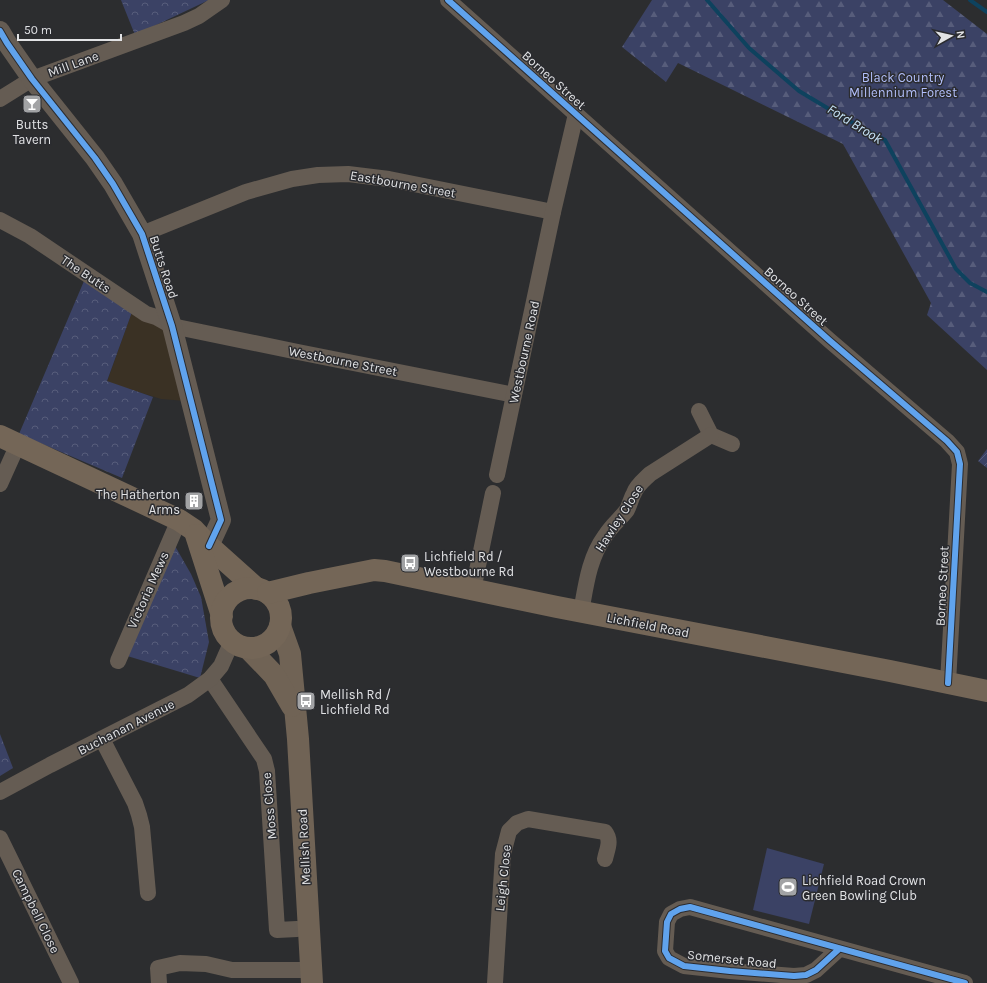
<svg xmlns="http://www.w3.org/2000/svg" width="987" height="983" font-family="Karla,sans-serif">
<style>
.commercial{fill:#3a3124}
.forest{fill:url(#forest-firs)}
.park{fill:url(#park-crowns)}
.garden{fill:url(#garden-furrows)}
.pitch{fill:#3b4265}
.lines{fill:none;stroke-linecap:round;stroke-linejoin:round}
.stream{stroke:#0e425e;stroke-width:4}
.minor{stroke:#655c53;stroke-width:16}
.tertiary{stroke:#655c53;stroke-width:20}
.primary{stroke:#706355;stroke-width:22}
.trunk{stroke:#746657;stroke-width:22}
.cycleway-casing{stroke:#2b2c30;stroke-width:8}
.cycleway{stroke:#60a3ed;stroke-width:6}
.labels{text-anchor:middle;dominant-baseline:central;stroke-width:3;stroke-linejoin:round;paint-order:stroke}
.street-label{font-size:13px;fill:#e2e3e5;stroke:#2b2c30}
.park-label{font-size:13px;fill:#b2bffb;stroke:#2b2c30}
.poi-label{font-size:13px;fill:#e2e3e5;stroke:#2b2c30;text-anchor:start}
.water-label{font-size:14px;font-style:italic;fill:#c5e3f7;stroke:#2b2c30}
</style>
<defs>
<pattern id="forest-firs" width="22" height="20" patternUnits="userSpaceOnUse"><rect width="22" height="20" fill="#3b4265"/><path d="M5 1l3.5 6h-7zM16 11l3.5 6h-7z" fill="#575d7b"/></pattern>
<pattern id="park-crowns" width="20" height="18" patternUnits="userSpaceOnUse"><rect width="20" height="18" fill="#3b4265"/><path d="M2 6a3 3 0 1 1 6 0M12 15a3 3 0 1 1 6 0" fill="none" stroke="#575d7b"/></pattern>
<pattern id="garden-furrows" width="10" height="10" patternUnits="userSpaceOnUse"><rect width="10" height="10" fill="#3b4265"/><path d="M-1 1l2-2M0 10L10 0M9 11l2-2" fill="none" stroke="#575d7b"/></pattern>
</defs>
<rect width="100%" height="100%" fill="#2c2d2f"/>
<polygon class="commercial" points="132,312 171,333 186,401 161,399 107,382"/>
<polygon class="forest" points="652,0 943,0 987,34 987,370 927,315 931,303 843,144 678,63 666,82 622,47"/>
<g class="park">
<polygon points="121,0 209,0 135,35"/>
<polygon points="84,281 132,312 107,381 153,397 122,478 19,434"/>
<polygon points="171,539 191,574 201,597 209,642 200,678 124,655"/>
<polygon points="0,734 13,768 0,776"/>
</g>
<polygon class="garden" points="987,449 987,468 978,461"/>
<polygon class="pitch" points="767,848 824,864 809,924 753,910"/>
<g class="lines">
<g class="stream">
<polyline points="707,0 749,48 799,91 844,118 885,140 956,269 970,283 987,292"/>
<polyline points="970,0 987,12"/>
</g>
<g class="minor">
<polyline points="448,0 829,340 947,441 957,452 960,464 948,683"/>
<polyline points="0,99 32,79 184,23 199,16 222,0"/>
<polyline points="0,220 30,236 146,314 156,317 172,326 298,352 514,395"/>
<polyline points="142,234 246,192 292,179 318,175 348,174 389,179 553,212"/>
<polyline points="699,411 711,435 732,444"/>
<polyline points="497,475 553,212 576,114"/>
<polyline points="0,484 18,444"/>
<polyline points="473,590 493,493"/>
<path d="M 581,612 C 586,585 589,558 605,536 C 611,526 620,519 627,510 C 630,504 631,498 634,493 C 637,485 644,480 650,474 L 711,435"/>
<polyline points="118,661 179,520"/>
<polyline points="210,679 264,759 267,771 277,930 297,929"/>
<polyline points="102,739 135,803 139,815 142,827 148,893"/>
<polyline points="0,792 50,765 188,695 210,679 221,666 232,641"/>
<polyline points="0,838 71,983"/>
<polyline points="839,949 816,970 806,975 794,976 730,971 684,966 669,958 665,951 667,922 671,914 680,909 690,907 965,983"/>
<polyline points="159,983 158,968 180,963 206,964 232,970 312,970"/>
<path d="M 495,983 L 503,854 L 509,831 L 517,823 L 528,819 L 605,832 C 612,841 607,849 605,859"/>
</g>
<polyline class="tertiary" points="0,31 7,43 32,79 95,158 113,184 142,234 172,326 221,520 209,546"/>
<g class="primary">
<polyline points="280,626 290,654 298,739 312,983"/>
<polyline points="248,648 274,675 292,706"/>
</g>
<g class="trunk">
<polyline points="0,436 179,520 194,530 209,546 257,589"/>
<polyline points="196,535 222,616"/>
<circle cx="251" cy="618" r="30"/>
<polyline points="268,593 309,583 374,570 385,571 557,607 890,671 987,691"/>
</g>
<defs>
<g id="cycleway">
<polyline points="448,0 829,340 947,441 957,452 960,464 948,683"/>
<polyline points="0,31 7,43 32,79 95,158 113,184 142,234 172,326 221,520 209,546"/>
<polyline points="839,949 816,970 806,975 794,976 730,971 684,966 669,958 665,951 667,922 671,914 680,909 690,907 965,983"/>
</g>
</defs>
<use href="#cycleway" class="cycleway-casing"/>
<use href="#cycleway" class="cycleway"/>
</g>
<defs>
<symbol id="bar-square" viewBox="-11 -11 22 22"><rect x="-9" y="-9" width="18" height="18" rx="4" fill="#a2a3a5" stroke="#2b2c30"/><path d="M-6-5H6L.8 .8V4.5H3.5V6h-7V4.5H-.8V.8Z" fill="#fff"/></symbol>
<symbol id="building-square" viewBox="-11 -11 22 22"><rect x="-9" y="-9" width="18" height="18" rx="4" fill="#a2a3a5" stroke="#2b2c30"/><path d="M-4-6H4V6H1V3H-1V6H-4ZM-2.5-4.3h1.7v1.8h-1.7ZM.8-4.3h1.7v1.8H.8ZM-2.5-1h1.7V.8h-1.7ZM.8-1h1.7V.8H.8Z" fill="#fff"/></symbol>
<symbol id="bus-square" viewBox="-11 -11 22 22"><rect x="-9" y="-9" width="18" height="18" rx="4" fill="#a2a3a5" stroke="#2b2c30"/><path d="M-5-6H5V4H4V6H2V4H-2V6H-4V4H-5ZM-3.5-4V0h7V-4ZM-3.5 1.2v1.5H-2V1.2ZM2 1.2v1.5H3.5V1.2Z" fill="#fff"/></symbol>
<symbol id="stadium-square" viewBox="-11 -11 22 22"><rect x="-9" y="-9" width="18" height="18" rx="4" fill="#a2a3a5" stroke="#2b2c30"/><path d="M0-5a6.5 5 0 1 0 0 10a6.5 5 0 1 0 0-10ZM-3.5-1.8h7v3.6h-7Z" fill="#fff"/></symbol>
</defs>
<g fill-rule="evenodd">
<use href="#bar-square" x="21" y="93" width="22" height="22"/>
<use href="#building-square" x="183" y="490" width="22" height="22"/>
<use href="#bus-square" x="399" y="552" width="22" height="22"/>
<use href="#bus-square" x="295" y="690" width="22" height="22"/>
<use href="#stadium-square" x="777" y="876" width="22" height="22"/>
</g>
<g class="labels">
<g class="street-label">
<text transform="translate(73 64) rotate(-20)">Mill Lane</text>
<text transform="translate(554 80) rotate(42)">Borneo Street</text>
<text transform="translate(403 184) rotate(10)">Eastbourne Street</text>
<text transform="translate(164 267) rotate(72)">Butts Road</text>
<text transform="translate(86 274) rotate(34)">The Butts</text>
<text transform="translate(796 296) rotate(42)">Borneo Street</text>
<text transform="translate(524 352) rotate(-78)">Westbourne Road</text>
<text transform="translate(343 361) rotate(11)">Westbourne Street</text>
<text transform="translate(619 518) rotate(-57)">Hawley Close</text>
<text transform="translate(942 586) rotate(-87)">Borneo Street</text>
<text transform="translate(148 590) rotate(-66)">Victoria Mews</text>
<text transform="translate(648 625) rotate(11)">Lichfield Road</text>
<text transform="translate(126 727) rotate(-27)">Buchanan Avenue</text>
<text transform="translate(269 806) rotate(-95)">Moss Close</text>
<text transform="translate(304 847) rotate(-93)">Mellish Road</text>
<text transform="translate(503 878) rotate(-84)">Leigh Close</text>
<text transform="translate(36 911) rotate(64)">Campbell Close</text>
<text transform="translate(732 959) rotate(6)">Somerset Road</text>
</g>
<g class="park-label">
<text x="903" y="77">Black Country<tspan x="903" dy="15">Millennium Forest</tspan></text>
</g>
<g class="poi-label">
<text x="32" y="124" text-anchor="middle">Butts<tspan x="32" dy="15">Tavern</tspan></text>
<text x="180" y="494" text-anchor="end">The Hatherton<tspan x="180" dy="15">Arms</tspan></text>
<text x="424" y="556">Lichfield Rd /<tspan x="424" dy="15">Westbourne Rd</tspan></text>
<text x="320" y="694">Mellish Rd /<tspan x="320" dy="15">Lichfield Rd</tspan></text>
<text x="802" y="880">Lichfield Road Crown<tspan x="802" dy="15">Green Bowling Club</tspan></text>
</g>
<g class="water-label">
<text transform="translate(855 124) rotate(32)">Ford Brook</text>
</g>
</g>
<g transform="translate(951 36) rotate(82)" stroke="#2b2c30" stroke-width="3" paint-order="stroke">
<path d="M0-3L7 15L0 10L-7 15Z" fill="#e2e3e5"/>
<text y="-6" font-size="11" font-weight="bold" text-anchor="middle" fill="#e2e3e5">N</text>
</g>
<path d="M18 34v6h103v-6" fill="none" stroke="#e2e3e5" stroke-width="2"/>
<text x="24" y="34" font-size="12" fill="#e2e3e5" stroke="#2b2c30" stroke-width="3" paint-order="stroke">50 m</text>
</svg>
